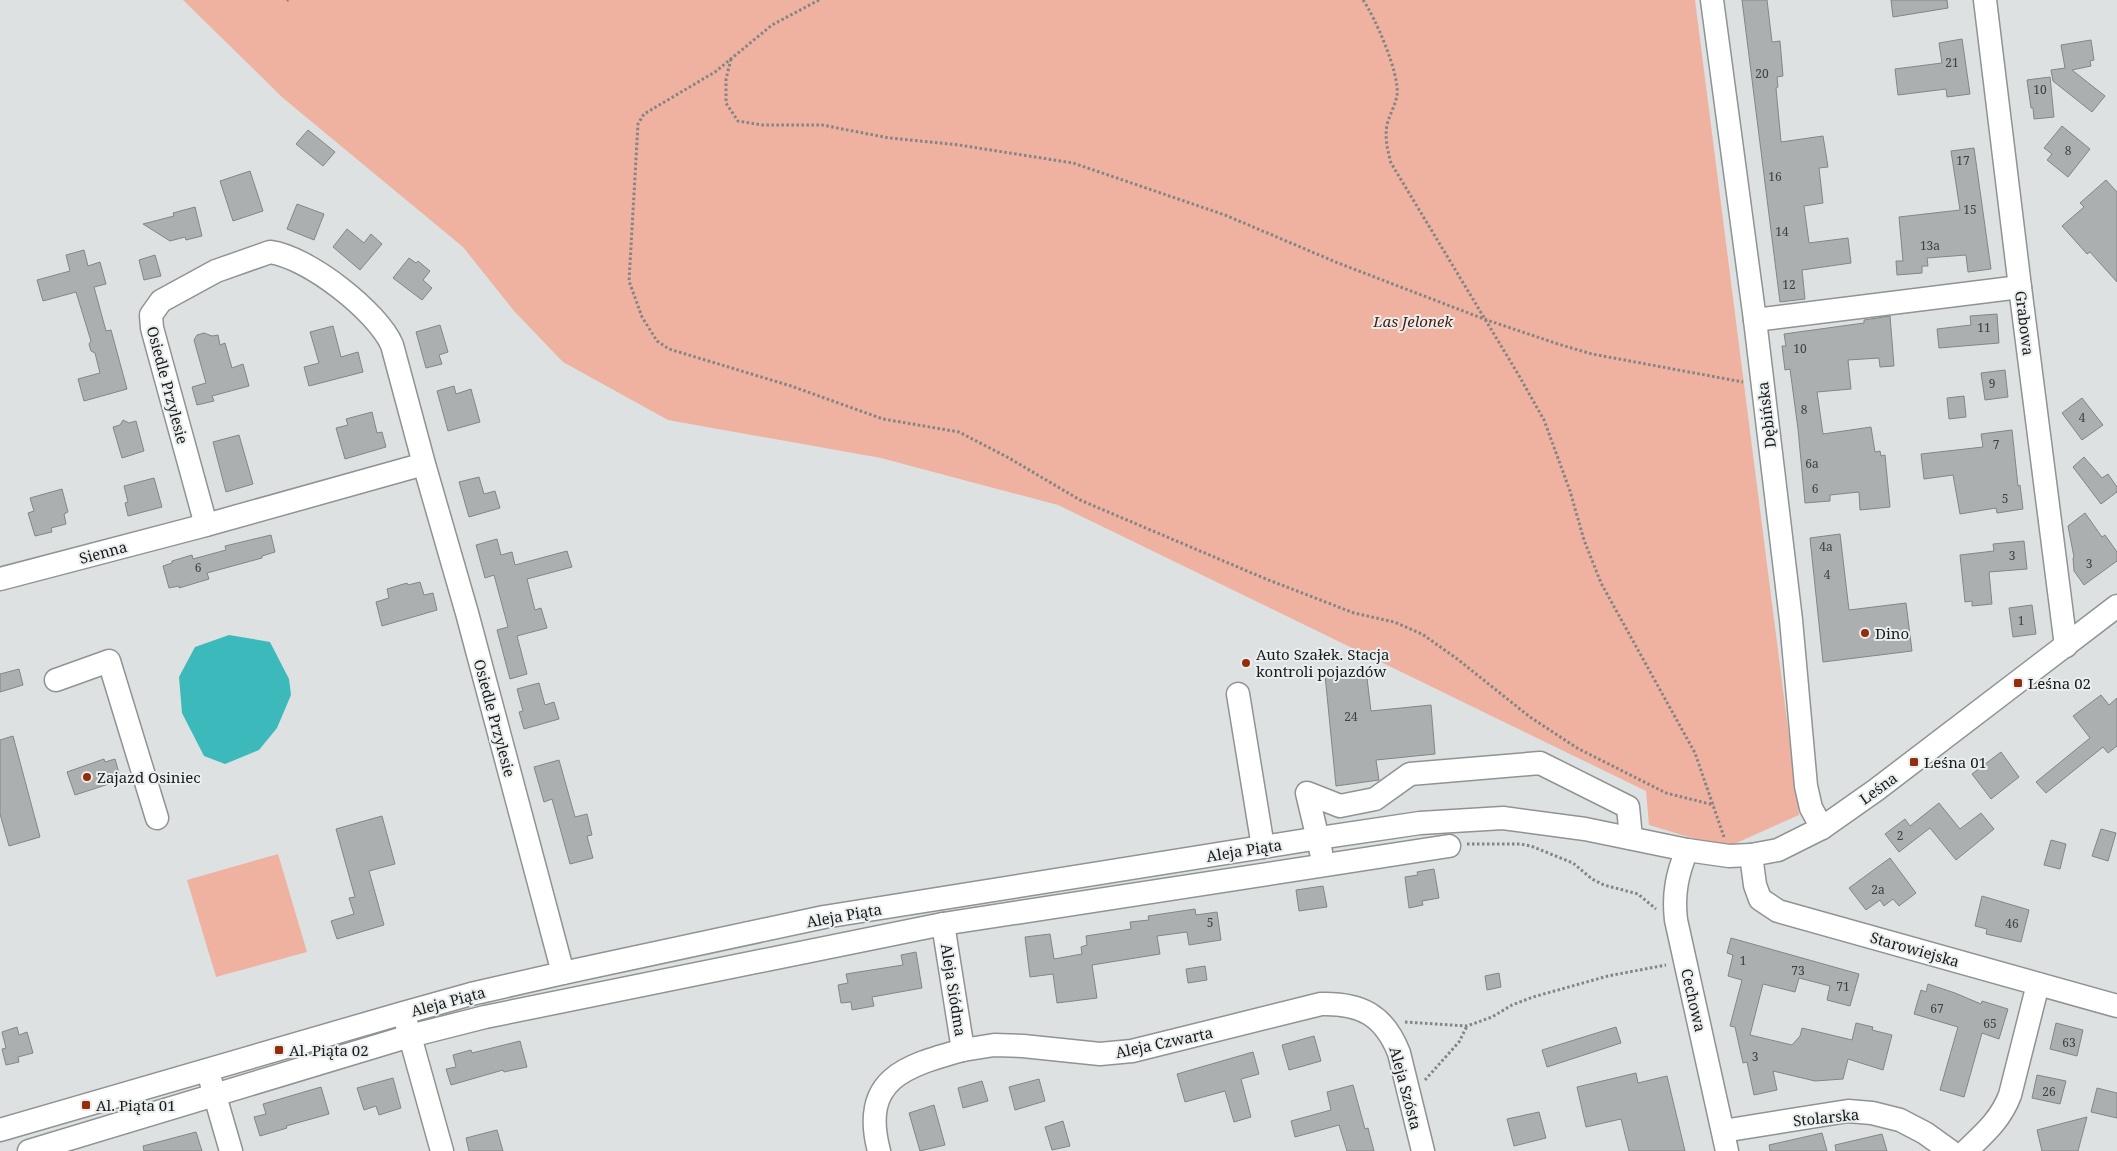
<svg xmlns="http://www.w3.org/2000/svg" width="2117" height="1151" font-family="'Noto Serif',serif">
<style>
.green{fill:#efb2a0}
.water{fill:#3cb9bb}
.building{fill:#abafaf;stroke:#828686}
.lines{fill:none;stroke-linecap:round;stroke-linejoin:round}
.minor-casing{stroke:#8f9393;stroke-width:25}
.path{stroke:#828585;stroke-width:3;stroke-dasharray:2.5 2.5;stroke-linecap:butt}
.minor{stroke:#fff;stroke-width:22}
.poi-dot{fill:#942d09;stroke:#eaeeee;stroke-width:2}
.labels{text-anchor:middle;dominant-baseline:central;stroke-width:4;stroke-linejoin:round;paint-order:stroke}
.number-label{font-size:12px;fill:#3e4040}
.park-label{font-size:15px;font-style:italic;fill:#4f1b0b;stroke:#eaeeee}
.street-label{font-size:15px;fill:#191b1b;stroke:#eaeeee}
.poi-label{font-size:15px;fill:#191b1b;stroke:#eaeeee;text-anchor:start}
</style>
<rect width="100%" height="100%" fill="#dde1e1"/>
<g class="green">
<polygon points="183,0 1695,0 1799,815 1725,848 1649,825 1646,791 1058,505 881,458 668,420 563,362 514,311 463,247 283,98"/>
<polygon points="278,854 307,952 216,977 187,880"/>
</g>
<polygon class="water" points="229,635 270,642 289,679 291,695 277,728 259,750 225,764 204,756 182,713 179,677 195,647"/>
<g class="building">
<polygon points="1742,0 1767,0 1772,42 1780,41 1783,76 1777,77 1778,87 1776,88 1781,142 1823,136 1828,167 1819,168 1823,203 1804,206 1809,243 1848,238 1851,263 1802,270 1805,299 1780,302"/>
<polygon points="1891,0 1947,0 1948,8 1893,17"/>
<polygon points="1962,39 1970,94 1947,97 1946,89 1898,95 1895,69 1942,63 1939,43"/>
<polygon points="2091,40 2094,60 2090,61 2091,66 2072,70 2105,96 2092,112 2053,81 2051,70 2065,68 2061,45"/>
<polygon points="2050,77 2054,117 2034,119 2033,108 2031,108 2027,80"/>
<polygon points="2062,126 2090,149 2068,177 2047,160 2052,154 2044,148"/>
<polygon points="308,130 335,152 323,166 296,144"/>
<polygon points="1974,148 1991,269 1968,272 1966,255 1927,258 1928,266 1922,266 1922,273 1897,275 1896,261 1903,261 1899,217 1960,210 1951,151"/>
<polygon points="250,171 263,211 233,221 220,181"/>
<polygon points="2106,180 2117,192 2117,282 2090,252 2087,254 2062,226 2084,207 2080,203"/>
<polygon points="297,204 324,214 314,240 287,229"/>
<polygon points="195,207 202,236 186,240 185,237 170,241 143,224 174,216 173,213"/>
<polygon points="347,229 364,243 371,234 382,244 360,270 333,247"/>
<polygon points="84,250 88,266 100,262 106,284 94,287 106,331 111,330 127,389 84,401 78,379 100,373 95,353 91,351 89,344 91,341 76,292 43,301 37,280 70,271 66,255"/>
<polygon points="155,255 161,276 144,280 139,260"/>
<polygon points="409,258 416,263 418,261 430,271 423,280 432,288 422,300 393,278"/>
<polygon points="1997,314 1999,343 1939,348 1937,329 1971,325 1970,316"/>
<polygon points="1890,316 1894,366 1880,367 1879,358 1848,360 1851,389 1817,392 1823,434 1871,427 1875,452 1880,451 1881,456 1885,455 1890,507 1860,510 1859,492 1830,495 1830,501 1805,503 1798,429 1790,369 1785,370 1782,346 1786,346 1784,334 1864,323 1864,320"/>
<polygon points="440,325 448,352 439,355 442,364 426,368 416,332"/>
<polygon points="333,326 341,357 358,352 363,372 309,386 304,367 319,363 310,332"/>
<polygon points="204,333 212,336 218,335 220,345 225,343 232,368 243,364 249,386 212,396 214,401 197,405 192,387 206,383 194,340 197,335"/>
<polygon points="2005,370 2008,397 1985,400 1981,373"/>
<polygon points="454,386 456,394 471,389 480,422 448,431 437,391"/>
<polygon points="1964,396 1966,417 1949,419 1947,398"/>
<polygon points="2082,398 2103,425 2082,440 2062,413"/>
<polygon points="372,412 377,433 382,432 386,447 345,459 336,428 348,425 346,419"/>
<polygon points="123,420 129,423 136,421 144,451 122,458 113,427 120,425"/>
<polygon points="2012,430 2018,486 2020,485 2023,509 1997,513 1996,508 1960,514 1953,475 1924,479 1921,454 1983,447 1981,434"/>
<polygon points="239,435 253,484 226,492 213,442"/>
<polygon points="2084,457 2102,478 2108,474 2117,487 2117,492 2101,504 2073,467"/>
<polygon points="479,477 484,494 495,491 500,508 469,517 459,482"/>
<polygon points="154,478 162,507 128,516 125,503 128,502 124,486"/>
<polygon points="62,489 68,512 64,514 66,524 51,528 52,532 35,536 28,513 34,511 30,498"/>
<polygon points="2085,513 2102,537 2105,535 2117,552 2117,561 2084,585 2074,571 2073,558 2074,557 2068,526"/>
<polygon points="1840,534 1849,610 1906,603 1912,651 1823,662 1810,538"/>
<polygon points="271,535 275,552 262,556 262,558 207,573 209,579 179,588 179,586 169,588 163,566 172,563 172,561 192,555 193,559 226,550 225,546"/>
<polygon points="497,539 501,555 512,552 515,565 567,551 572,567 527,579 535,610 541,608 547,628 517,636 527,674 510,679 497,630 508,627 494,575 485,578 476,545"/>
<polygon points="2024,541 2027,569 1989,572 1992,604 1972,606 1972,601 1965,602 1960,555 1994,551 1993,544"/>
<polygon points="420,582 424,595 433,593 437,610 382,626 376,602 389,598 387,589 407,583 408,585"/>
<polygon points="2032,605 2036,634 2013,637 2009,608"/>
<polygon points="19,669 23,685 0,692 0,674"/>
<polygon points="1366,670 1371,711 1431,705 1435,754 1376,760 1379,780 1336,786 1325,675"/>
<polygon points="539,683 545,705 554,702 559,719 524,729 519,712 523,711 517,689"/>
<polygon points="2101,695 2109,705 2117,698 2117,746 2108,753 2103,747 2046,793 2036,782 2090,738 2073,716"/>
<polygon points="13,736 40,837 9,846 0,814 0,740"/>
<polygon points="2001,752 2019,777 1991,799 1972,774"/>
<polygon points="104,759 105,762 115,759 121,780 75,795 67,772"/>
<polygon points="559,760 575,817 587,814 592,835 587,836 593,858 570,864 552,799 544,802 534,767"/>
<polygon points="1939,803 1960,829 1981,813 1994,829 1956,860 1930,828 1899,852 1885,834 1905,819 1910,826"/>
<polygon points="382,816 395,864 369,871 384,925 337,939 331,921 354,914 349,898 355,897 336,829"/>
<polygon points="2101,829 2116,833 2108,861 2092,856"/>
<polygon points="2051,840 2066,844 2060,869 2044,865"/>
<polygon points="1890,858 1916,893 1899,906 1893,899 1884,906 1880,900 1866,910 1849,888"/>
<polygon points="1434,869 1439,898 1422,901 1423,905 1409,908 1405,877 1418,875 1417,872"/>
<polygon points="1323,886 1327,907 1299,911 1296,890"/>
<polygon points="1982,896 2029,910 2021,942 1986,934 1987,929 1975,926"/>
<polygon points="1195,909 1196,915 1217,912 1221,940 1189,945 1187,932 1157,936 1160,954 1092,965 1097,998 1057,1003 1053,974 1030,977 1025,937 1050,934 1054,959 1082,954 1081,947 1087,945 1086,936 1131,929 1130,922 1149,920 1148,916"/>
<polygon points="1731,938 1859,974 1850,1006 1827,1000 1830,986 1799,978 1795,992 1763,984 1750,1035 1792,1045 1800,1036 1802,1028 1852,1040 1856,1023 1873,1027 1872,1030 1892,1035 1883,1070 1848,1059 1843,1079 1815,1081 1773,1071 1777,1090 1754,1095 1747,1062 1743,1063 1735,1027 1730,1026 1742,980 1728,976 1733,955 1727,953"/>
<polygon points="916,952 922,988 872,997 874,1006 852,1010 851,1002 841,1003 838,985 848,983 846,974 903,965 901,955"/>
<polygon points="1205,966 1207,980 1188,983 1186,969"/>
<polygon points="1499,973 1501,987 1487,990 1485,976"/>
<polygon points="1928,984 1955,993 1981,1004 1982,1001 2008,1009 1999,1039 1982,1033 1964,1097 1940,1090 1958,1027 1914,1014 1921,990 1926,992"/>
<polygon points="2056,1023 2083,1030 2077,1056 2050,1049"/>
<polygon points="17,1027 19,1035 27,1032 33,1053 18,1057 19,1062 6,1065 2,1049 6,1048 2,1032"/>
<polygon points="1616,1027 1621,1043 1547,1067 1542,1050"/>
<polygon points="1314,1036 1321,1061 1289,1070 1282,1045"/>
<polygon points="520,1041 527,1067 504,1072 503,1070 451,1085 446,1069 456,1067 453,1055 471,1050 472,1053"/>
<polygon points="1253,1052 1259,1074 1241,1079 1251,1117 1234,1122 1225,1091 1185,1102 1177,1074"/>
<polygon points="1636,1073 1638,1083 1667,1076 1685,1151 1629,1151 1621,1119 1586,1127 1577,1087"/>
<polygon points="2037,1075 2066,1081 2060,1104 2032,1098"/>
<polygon points="393,1078 401,1108 379,1115 376,1106 364,1110 357,1088"/>
<polygon points="1039,1079 1045,1101 1015,1110 1009,1087"/>
<polygon points="982,1081 988,1101 963,1108 958,1088"/>
<polygon points="1353,1085 1365,1129 1368,1128 1374,1151 1347,1151 1339,1125 1295,1137 1291,1121 1331,1110 1327,1092"/>
<polygon points="321,1087 329,1114 286,1126 287,1128 260,1136 254,1117 266,1114 263,1104"/>
<polygon points="2097,1088 2117,1093 2117,1118 2091,1112"/>
<polygon points="934,1105 945,1145 920,1151 909,1113"/>
<polygon points="1539,1112 1546,1138 1514,1146 1507,1119"/>
<polygon points="2087,1117 2078,1151 2042,1151 2037,1130"/>
<polygon points="1063,1121 1070,1146 1052,1150 1045,1127"/>
<polygon points="497,1130 503,1151 469,1151 466,1138"/>
<polygon points="196,1132 202,1151 144,1151 143,1146"/>
<polygon points="1822,1133 1827,1151 1770,1151 1769,1145"/>
<polygon points="1882,1134 1887,1151 1836,1151 1835,1145"/>
</g>
<g class="lines">
<defs>
<g id="minor">
<polyline points="1712,0 1755,320 1791,620 1806,786 1811,808 1822,828"/>
<polyline points="1985,0 2020,287 2066,646"/>
<polyline points="1755,320 2020,287"/>
<path d="M 424,464 L 206,525 L 152,328 L 151,315 L 161,301 L 216,271 L 270,252 C 308,257 377,311 392,345 L 424,464 L 467,613 L 563,973"/>
<polyline points="0,579 206,525"/>
<polyline points="56,680 109,661 157,818"/>
<polyline points="1238,694 1263,847"/>
<path d="M 1687,850 C 1677,874 1673,894 1676,920 L 1727,1151"/>
<polyline points="1321,852 1307,793 1340,806 1375,799 1410,774 1540,763 1628,807 1631,838"/>
<polyline points="1751,855 1755,885 1760,899 1778,911 2117,1006"/>
<polyline points="406,1022 442,1151"/>
<path d="M 963,1050 L 994,1045 L 1023,1046 L 1100,1054 L 1132,1051 L 1321,1004 C 1361,1003 1384,1015 1399,1053 L 1423,1151"/>
<polyline points="211,1082 231,1151"/>
<polyline points="0,1130 403,1013 471,994 563,973 824,917 1319,838 1420,823 1503,818 1585,829 1687,850 1729,856 1751,855 1778,850 1822,828 1876,790 2117,606"/>
<polyline points="1723,1131 1848,1111 1872,1113 1900,1120 1925,1133 1950,1151"/>
<polyline points="29,1151 410,1036 485,1017 943,924 1449,846"/>
<path d="M 879,1151 C 860,1079 905,1066 963,1050 L 943,924"/>
<path d="M 1966,1151 C 1985,1133 2001,1119 2010,1095 L 2038,984"/>
</g>
</defs>
<use href="#minor" class="minor-casing"/>
<g class="path">
<polyline points="819,0 772,25 715,72 644,114 638,124 629,281 642,317 657,341 669,349 791,386 883,419 959,432 1009,458 1080,500 1266,579 1354,613 1394,622 1422,634 1456,658 1530,717 1577,748 1666,793 1714,805"/>
<path d="M 1363,0 C 1375,17 1400,74 1397,95 C 1396,103 1391,112 1388,121 C 1384,135 1387,148 1391,163 L 1518,374 L 1544,420 L 1570,491 L 1584,540 L 1601,583 L 1695,753 L 1724,837"/>
<polyline points="287,1 288,0"/>
<polyline points="731,59 726,79 726,103 738,121 762,125 822,125 889,138 959,145 1073,163 1225,215 1338,263 1484,319 1558,344 1592,354 1743,382"/>
<polyline points="1467,844 1520,844 1531,846 1573,863 1592,879 1604,885 1638,894 1656,909"/>
<polyline points="1405,1022 1467,1026 1492,1017 1512,1005 1533,997 1608,976 1666,965"/>
<polyline points="1425,1080 1459,1042 1467,1026"/>
</g>
<use href="#minor" class="minor"/>
</g>
<g class="poi-dot">
<circle cx="1865" cy="633" r="5"/>
<circle cx="1246" cy="663" r="5"/>
<rect x="2013" y="678" width="10" height="10" rx="2.5"/>
<rect x="1909" y="757" width="10" height="10" rx="2.5"/>
<circle cx="87" cy="777" r="5"/>
<rect x="274" y="1045" width="10" height="10" rx="2.5"/>
<rect x="81" y="1100" width="10" height="10" rx="2.5"/>
</g>
<g class="labels">
<g class="number-label">
<text x="1952" y="62">21</text>
<text x="1762" y="73">20</text>
<text x="2040" y="89">10</text>
<text x="2068" y="150">8</text>
<text x="1963" y="160">17</text>
<text x="1775" y="176">16</text>
<text x="1970" y="209">15</text>
<text x="1782" y="231">14</text>
<text x="1930" y="245">13a</text>
<text x="1789" y="284">12</text>
<text x="1984" y="327">11</text>
<text x="1800" y="348">10</text>
<text x="1992" y="383">9</text>
<text x="1804" y="409">8</text>
<text x="2082" y="417">4</text>
<text x="1996" y="444">7</text>
<text x="1812" y="463">6a</text>
<text x="1815" y="488">6</text>
<text x="2005" y="498">5</text>
<text x="1826" y="546">4a</text>
<text x="2012" y="555">3</text>
<text x="2089" y="563">3</text>
<text x="198" y="567">6</text>
<text x="1827" y="574">4</text>
<text x="2021" y="620">1</text>
<text x="1351" y="716">24</text>
<text x="1900" y="835">2</text>
<text x="1878" y="889">2a</text>
<text x="1210" y="922">5</text>
<text x="2012" y="923">46</text>
<text x="1743" y="960">1</text>
<text x="1798" y="970">73</text>
<text x="1843" y="986">71</text>
<text x="1937" y="1008">67</text>
<text x="1990" y="1023">65</text>
<text x="2069" y="1042">63</text>
<text x="1755" y="1056">3</text>
<text x="2049" y="1091">26</text>
</g>
<g class="park-label">
<text x="1413" y="321">Las Jelonek</text>
</g>
<g class="street-label">
<text transform="translate(2025 323) rotate(83)">Grabowa</text>
<text transform="translate(168 385) rotate(75)">Osiedle Przylesie</text>
<text transform="translate(1766 415) rotate(-97)">Dębińska</text>
<text transform="translate(103 552) rotate(-15)">Sienna</text>
<text transform="translate(495 718) rotate(75)">Osiedle Przylesie</text>
<text transform="translate(1878 788) rotate(-36)">Leśna</text>
<text transform="translate(1244 850) rotate(-9)">Aleja Piąta</text>
<text transform="translate(844 915) rotate(-10)">Aleja Piąta</text>
<text transform="translate(1915 949) rotate(16)">Starowiejska</text>
<text transform="translate(954 990) rotate(81)">Aleja Siódma</text>
<text transform="translate(1694 1000) rotate(77)">Cechowa</text>
<text transform="translate(448 1001) rotate(-15)">Aleja Piąta</text>
<text transform="translate(1164 1042) rotate(-12)">Aleja Czwarta</text>
<text transform="translate(1406 1088) rotate(75)">Aleja Szósta</text>
<text transform="translate(1826 1117) rotate(-6)">Stolarska</text>
</g>
<g class="poi-label">
<text x="1875" y="633">Dino</text>
<text x="1256" y="654">Auto Szałek. Stacja<tspan x="1256" dy="17">kontroli pojazdów</tspan></text>
<text x="2028" y="683">Leśna 02</text>
<text x="1924" y="762">Leśna 01</text>
<text x="97" y="777">Zajazd Osiniec</text>
<text x="289" y="1050">Al. Piąta 02</text>
<text x="96" y="1105">Al. Piąta 01</text>
</g>
</g>
</svg>
